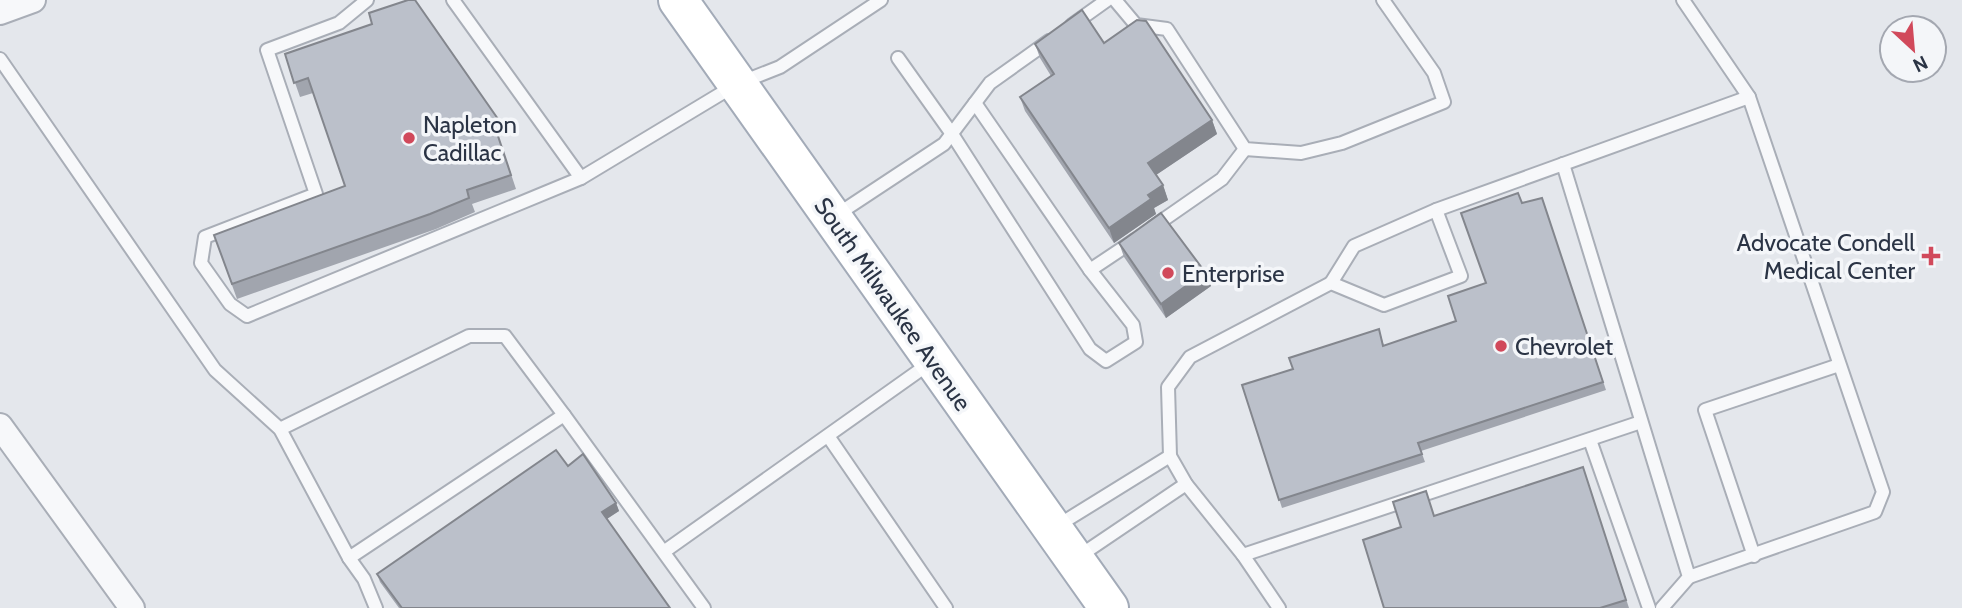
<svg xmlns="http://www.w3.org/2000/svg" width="1962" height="608" font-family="Cabin,sans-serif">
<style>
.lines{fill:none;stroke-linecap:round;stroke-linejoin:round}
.lane-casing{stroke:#a9aeb7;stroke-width:16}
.street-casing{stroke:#a9aeb7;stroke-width:28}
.primary-casing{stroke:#a3abb8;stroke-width:42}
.lane{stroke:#f7f8fa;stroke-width:12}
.street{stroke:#f7f8fa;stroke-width:24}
.primary{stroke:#fff;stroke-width:38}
.wall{fill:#a1a5ae}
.shaded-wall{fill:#83868d}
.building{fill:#bbc0ca;stroke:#83868d;stroke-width:2}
.poi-dot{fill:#d1495b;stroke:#f4f6f9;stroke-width:2.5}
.labels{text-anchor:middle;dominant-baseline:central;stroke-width:7;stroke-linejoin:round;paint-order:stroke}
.poi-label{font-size:24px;fill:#2b3445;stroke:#f4f6f9;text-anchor:start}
.street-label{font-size:24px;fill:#2b3445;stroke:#f4f6f9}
</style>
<rect width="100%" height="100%" fill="#e4e7ec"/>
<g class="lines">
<defs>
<g id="lane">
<polyline points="367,0 339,23 267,50 316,194 205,237 201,263 230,304 247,316 581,178 737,84 780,67 881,0"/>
<polyline points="453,0 581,178"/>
<polyline points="1115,0 1136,25 1167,29 1245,149 1301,153 1342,143 1444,102 1434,73 1383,0"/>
<polyline points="1683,0 1749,97 1883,492 1875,512 1689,577"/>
<polyline points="1072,25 1107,0"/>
<polyline points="898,58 952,134 1090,349 1106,361 1136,342 1133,325 1090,270"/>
<polyline points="0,59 215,370 280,429 349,558 364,579 376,608"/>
<polyline points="975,103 1090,270 1135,240"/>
<polyline points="1563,164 1689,577 1662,608"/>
<polyline points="1436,210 1461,276 1384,305 1331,283 1190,357 1168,387 1170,456 1186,484 1243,555 1641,422"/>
<polyline points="835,216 944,144 990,83 1049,41"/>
<polyline points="1153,227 1222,179 1245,149"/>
<polyline points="1331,283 1354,246 1436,210 1749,97"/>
<polyline points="280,429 469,336 505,336 564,415"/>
<polyline points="828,436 946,608"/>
<polyline points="1590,440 1649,608"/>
<polyline points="1057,526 1170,456"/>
<polyline points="665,551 930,363"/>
<polyline points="1243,555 1279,608"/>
<polyline points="1754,556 1705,410 1839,365"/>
<polyline points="1078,557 1186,484"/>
<polyline points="349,558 564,415 704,608"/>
</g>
<g id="street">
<polyline points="0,12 33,0"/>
<polyline points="0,426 132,608"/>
</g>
<polyline id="primary" points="678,0 1109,608"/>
</defs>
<use href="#lane" class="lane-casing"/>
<use href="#street" class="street-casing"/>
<use href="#primary" class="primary-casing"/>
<use href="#lane" class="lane"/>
<use href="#street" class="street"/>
<use href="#primary" class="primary"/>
</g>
<g class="wall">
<polygon points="1104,43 1212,120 1217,134 1156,175 1163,185 1168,200 1154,208 1156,214 1114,243 1025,111 1020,97 1051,76 1040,58 1035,44"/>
<polygon points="285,54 498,119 504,133 498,135 516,189 472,204 475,212 436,229 237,299 214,235 345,186 313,93 300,97"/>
<polygon points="1542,198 1606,390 1421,451 1425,462 1282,508 1242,385 1293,369 1379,329 1384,346 1456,321 1486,283 1522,203"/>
<polygon points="1119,243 1205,272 1211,286 1166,318 1124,257"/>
<polygon points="1583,467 1629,608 1384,608 1435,516"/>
<polygon points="616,503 619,511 607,519 670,608 399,608 380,582 377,574"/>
</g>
<g class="shaded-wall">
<polygon points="1212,120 1217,134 1153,177 1148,163"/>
<polygon points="1163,185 1168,200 1154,208 1156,214 1114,243 1109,228 1148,195"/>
<polygon points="1205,272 1211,286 1166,318 1161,304"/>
<polygon points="616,503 619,511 605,520 602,512"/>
</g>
<g class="building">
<polygon points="408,0 415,0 498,119 493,121 511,175 467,190 469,198 430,214 232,284 214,235 345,186 308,78 294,83 285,54 372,24 369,13"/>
<polygon points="1082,10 1104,43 1137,20 1146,21 1212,120 1148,163 1163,185 1148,195 1151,199 1109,228 1020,97 1054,74 1035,44"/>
<polygon points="1518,193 1522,203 1542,198 1603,382 1418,443 1422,454 1279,500 1242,385 1293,369 1289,358 1379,329 1383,346 1456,321 1448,296 1486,283 1461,213"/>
<polygon points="1161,213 1205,272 1161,304 1119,243"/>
<polygon points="556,450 568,466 583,454 616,503 602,512 670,608 402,608 377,574"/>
<polygon points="1583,467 1626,600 1600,608 1384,608 1363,540 1401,527 1393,502 1426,491 1434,516"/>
</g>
<g class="poi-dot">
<circle cx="409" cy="138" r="7"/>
<path d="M1927.5 245.5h7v7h7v7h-7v7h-7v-7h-7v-7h7z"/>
<circle cx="1168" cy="273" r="7"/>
<circle cx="1501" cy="346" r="7"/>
</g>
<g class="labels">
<g class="poi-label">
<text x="423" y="124">Napleton<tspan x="423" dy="28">Cadillac</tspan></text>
<text x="1915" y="242" text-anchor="end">Advocate Condell<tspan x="1915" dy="28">Medical Center</tspan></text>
<text x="1182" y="273">Enterprise</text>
<text x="1515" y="346">Chevrolet</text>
</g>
<g class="street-label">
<text transform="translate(893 304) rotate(55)">South Milwaukee Avenue</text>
</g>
</g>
<g transform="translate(1913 49) rotate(154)"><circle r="33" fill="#f4f6f9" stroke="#a4a8b1" stroke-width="2"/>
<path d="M0-5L12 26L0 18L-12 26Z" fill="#d1495b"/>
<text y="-10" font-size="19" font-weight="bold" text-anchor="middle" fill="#2b3445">N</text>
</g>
</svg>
